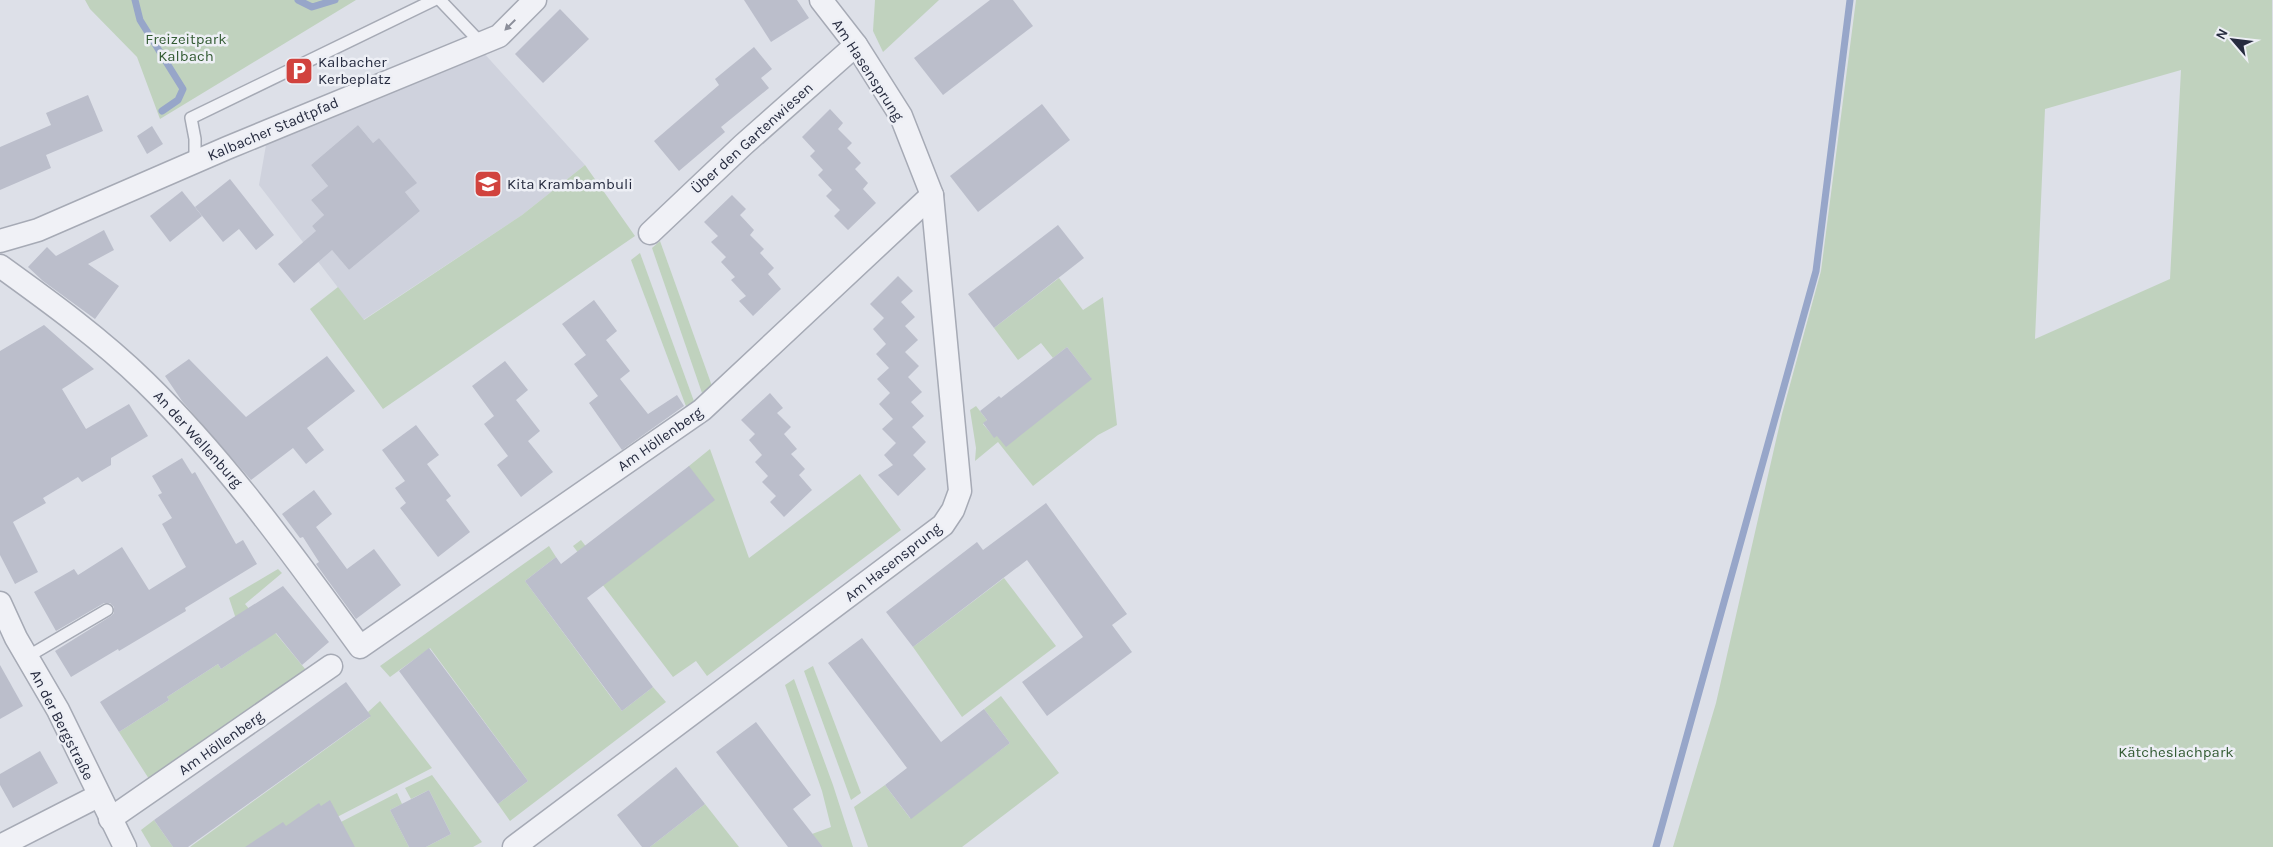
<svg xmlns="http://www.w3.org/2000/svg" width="2273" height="847" font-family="Karla,sans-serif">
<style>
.built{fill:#cfd2dd;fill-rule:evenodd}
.green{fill:#c0d2be;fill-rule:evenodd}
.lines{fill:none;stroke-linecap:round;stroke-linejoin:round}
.stream{stroke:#97a6c9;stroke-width:7}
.building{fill:#bbbecb}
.lane-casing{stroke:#a6aab5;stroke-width:14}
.street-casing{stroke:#a6aab5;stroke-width:25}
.lane{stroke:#f0f1f6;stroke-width:11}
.street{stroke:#f0f1f6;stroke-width:22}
.oneway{fill:#8b8e9a}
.labels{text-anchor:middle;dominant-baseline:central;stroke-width:5;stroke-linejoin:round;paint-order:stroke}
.park-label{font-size:15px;fill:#335b33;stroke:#edeff5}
.poi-label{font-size:15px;fill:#262b3f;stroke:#edeff5;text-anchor:start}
.street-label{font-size:15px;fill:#262b3f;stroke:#edeff5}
</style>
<rect width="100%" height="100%" fill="#dde0e8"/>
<path class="built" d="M 482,51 L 585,165 L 522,215 L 363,320 L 259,185 L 266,145 ZM 358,125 L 373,143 L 379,138 L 416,183 L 405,192 L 420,211 L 349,270 L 312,226 L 324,215 L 311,200 L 328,186 L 311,165 Z"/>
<g class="green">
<polygon points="85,0 356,0 160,119 137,57 90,9"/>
<polygon points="875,0 939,0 883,52 873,31"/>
<path d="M 1856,0 L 2272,0 L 2273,847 L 1673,847 L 1716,703 L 1782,414 L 1821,271 ZM 2181,70 L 2170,279 L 2035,339 L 2045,109 Z"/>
<polygon points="585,165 635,236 383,409 310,309 338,287 364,320 522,215"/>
<polygon points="660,241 712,386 702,393 652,248"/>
<polygon points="640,253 695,404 687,409 631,260"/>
<polygon points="1059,278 1083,310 1103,297 1117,425 1098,435 1033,486 998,442 975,461 976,448 970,410 976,406 987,420 983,424 994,437 1091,378 1067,347 1053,358 1041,343 1018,360 994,328"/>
<polygon points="710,449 749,558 860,474 901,530 707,676 696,661 673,677 573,546 581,540 611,579 689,466"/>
<polygon points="549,546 556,557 525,581 611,697 622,711 653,687 666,702 510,821 498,804 528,781 430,648 390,677 380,666"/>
<polygon points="278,569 282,573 245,604 259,621 263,618 306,670 149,779 119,732 169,700 167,697 218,664 221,669 254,647 235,616 229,598"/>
<polygon points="1004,578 1056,646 962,717 913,647"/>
<polygon points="813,666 861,793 851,800 804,671"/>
<polygon points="794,679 833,785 853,847 823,847 812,834 831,827 822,791 785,685"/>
<polygon points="1001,696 1059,773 962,847 868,847 854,807 885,785 910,818 1010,743 984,709"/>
<polygon points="380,701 432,768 279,847 190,847 370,717 368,712"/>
<polygon points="432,775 482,842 473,847 426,847 451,834 429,790 411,799 405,788"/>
<polygon points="397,793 402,804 390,810 409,847 355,847 308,839"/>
<polygon points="705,804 739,847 650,847"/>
<polygon points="154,820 173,847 151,847 141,830"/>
</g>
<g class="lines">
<g class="stream">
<polyline points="135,0 140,20 183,89 178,100 162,111"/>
<polyline points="298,0 312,7 335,0"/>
<polyline points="1656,847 1816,271 1850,0"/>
</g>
</g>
<g class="building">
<polygon points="744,0 797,0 809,18 771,42"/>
<polygon points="990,0 1013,0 1033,26 943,95 914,58"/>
<polygon points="560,9 589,39 543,83 515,54"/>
<polygon points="754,47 772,69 761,78 769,88 721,127 725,132 679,171 654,141 719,85 715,79"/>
<polygon points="88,95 103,131 46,155 51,168 0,190 0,147 51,125 46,113"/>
<polygon points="1042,104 1070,140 978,212 950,176"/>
<polygon points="830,109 843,123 838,129 852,143 847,148 861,163 855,169 868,183 863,189 876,203 848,230 834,216 840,210 826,196 832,190 818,175 823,170 810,156 815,151 802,137"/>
<polygon points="358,125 373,143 379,138 417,183 405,192 420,211 349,270 332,250 294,283 278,264 316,231 312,226 324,215 311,200 328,186 311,165"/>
<polygon points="152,126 163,144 147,154 137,136"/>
<polygon points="230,179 274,235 256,250 239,229 223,242 195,207"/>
<polygon points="182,191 202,216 170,242 150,216"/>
<polygon points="732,195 746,209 740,215 754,230 750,235 764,249 760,253 774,268 768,274 781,289 753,316 739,301 746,296 731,280 735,277 721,262 726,257 711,242 718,236 704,222"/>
<polygon points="1058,225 1084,258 994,328 968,294"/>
<polygon points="104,230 114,250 88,264 119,286 95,319 43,281 28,267 47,247 56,256"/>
<polygon points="898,276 913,291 901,302 915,317 905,326 918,340 905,352 919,366 908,377 922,392 911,402 924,416 912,427 926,442 913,455 926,469 898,496 878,475 893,465 884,455 896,443 882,429 893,419 879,404 890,393 877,379 889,368 876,354 886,344 873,329 884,318 870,304"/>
<polygon points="594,300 617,331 606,340 630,371 620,379 648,414 677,395 684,406 622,450 589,403 598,396 574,364 586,355 562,324"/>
<polygon points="44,325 94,369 62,389 86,429 129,404 148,436 111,458 111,465 82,482 78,477 43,498 46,503 13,522 38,572 15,584 0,555 0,351"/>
<polygon points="1067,347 1092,379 1006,447 997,436 994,438 983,423 987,420 980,411 999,396 1001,398"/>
<polygon points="327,356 355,391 307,428 324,450 306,464 293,448 251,480 182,401 165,376 189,359 246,417"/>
<polygon points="505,361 528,390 516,400 540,431 528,441 553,472 521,497 497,465 508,456 484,424 494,416 472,386"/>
<polygon points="770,393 783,408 777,413 791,427 784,434 797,449 791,454 805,469 799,475 812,490 784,517 770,502 776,496 762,482 768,476 755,462 762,455 749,440 755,434 741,420"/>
<polygon points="416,425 439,455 427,464 451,496 446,500 470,532 438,557 400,508 406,503 395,488 405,481 382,450"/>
<polygon points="182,458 192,474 195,472 236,544 243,540 257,564 185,608 186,611 119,651 118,649 71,677 55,651 111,616 114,613 114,607 110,603 104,603 56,631 34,592 74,569 78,575 122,547 149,590 186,567 162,524 172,518 158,495 162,493 152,476"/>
<polygon points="689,466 715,500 587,598 653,687 622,711 525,581 556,557 561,564"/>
<polygon points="314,490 332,514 316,527 347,569 374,549 401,585 356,619 316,564 319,562 303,537 300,538 282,514"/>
<polygon points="1046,503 1127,614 1112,625 1132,652 1047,716 1022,682 1083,637 1027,560 913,647 886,612 977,542 983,550"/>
<polygon points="283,586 329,642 302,665 276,633 221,669 218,664 167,697 169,700 119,732 100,702"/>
<polygon points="862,638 941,742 984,709 1010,743 911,819 885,785 907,768 828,663"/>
<polygon points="429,648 528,781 498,804 399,671"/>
<polygon points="0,665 23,706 0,719"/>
<polygon points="346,682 371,716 188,847 173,847 154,820"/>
<polygon points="756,722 811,795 793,809 823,847 788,847 716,752"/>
<polygon points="40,751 58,783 13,808 0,785 0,774"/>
<polygon points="676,767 705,804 650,847 642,847 617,815"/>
<polygon points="429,790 451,834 426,847 409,847 390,810"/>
<polygon points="330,800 355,847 245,847 283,822 286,826 319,803 321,806"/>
</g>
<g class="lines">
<defs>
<g id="lane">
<polyline points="440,0 481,43"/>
<polyline points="195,162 195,139 191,118 434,0"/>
<polyline points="27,657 107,610"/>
</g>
<g id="street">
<polyline points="650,233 743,145 856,45"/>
<polyline points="0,241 38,230 227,148 499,36 535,0"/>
<path d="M 0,266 C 50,302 101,339 145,382 C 227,462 293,555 360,647 L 702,410 L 932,195"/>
<polyline points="0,603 16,638 58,710 125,847"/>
<polyline points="110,819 331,666"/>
<polyline points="0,846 98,796"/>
<polyline points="514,847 943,525 953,510 960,491 932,195 901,116 856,45 821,0"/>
</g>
</defs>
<use href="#lane" class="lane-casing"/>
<use href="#street" class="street-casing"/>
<use href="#lane" class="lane"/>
<use href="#street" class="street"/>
</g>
<defs><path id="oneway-solid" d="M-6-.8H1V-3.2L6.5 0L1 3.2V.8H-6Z" transform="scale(1.25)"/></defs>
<use class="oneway" href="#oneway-solid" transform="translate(510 25) rotate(135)"/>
<defs>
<symbol id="parking-square" viewBox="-11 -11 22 22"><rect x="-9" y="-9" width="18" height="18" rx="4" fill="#d1433e" stroke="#edeff5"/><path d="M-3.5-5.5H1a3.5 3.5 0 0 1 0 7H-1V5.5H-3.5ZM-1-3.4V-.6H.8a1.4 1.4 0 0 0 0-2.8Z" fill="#fff"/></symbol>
<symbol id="school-square" viewBox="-11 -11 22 22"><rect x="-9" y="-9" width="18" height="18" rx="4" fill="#d1433e" stroke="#edeff5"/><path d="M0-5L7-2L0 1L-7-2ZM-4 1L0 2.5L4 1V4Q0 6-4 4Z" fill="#fff"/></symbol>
</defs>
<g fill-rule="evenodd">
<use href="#parking-square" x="283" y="55" width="32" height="32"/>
<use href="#school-square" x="472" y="168" width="32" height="32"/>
</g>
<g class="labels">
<g class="park-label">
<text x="186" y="39">Freizeitpark<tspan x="186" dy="17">Kalbach</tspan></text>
<text x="2176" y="752">Kätcheslachpark</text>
</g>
<g class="poi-label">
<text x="318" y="62">Kalbacher<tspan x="318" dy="17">Kerbeplatz</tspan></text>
<text x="507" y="184">Kita Krambambuli</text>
</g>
<g class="street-label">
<text transform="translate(868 70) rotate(57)">Am Hasensprung</text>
<text transform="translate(273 129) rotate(-23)">Kalbacher Stadtpfad</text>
<text transform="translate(752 138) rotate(-42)">Über den Gartenwiesen</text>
<text transform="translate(198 439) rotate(48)">An der Wellenburg</text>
<text transform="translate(660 439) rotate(-35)">Am Höllenberg</text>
<text transform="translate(893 562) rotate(-38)">Am Hasensprung</text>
<text transform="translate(62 725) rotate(63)">An der Bergstraße</text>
<text transform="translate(221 743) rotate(-35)">Am Höllenberg</text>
</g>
</g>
<g transform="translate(2233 40) rotate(298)" stroke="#edeff5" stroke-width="4" paint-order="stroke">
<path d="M0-4L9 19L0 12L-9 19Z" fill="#262b3f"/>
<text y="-8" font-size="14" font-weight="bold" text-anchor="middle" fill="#262b3f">N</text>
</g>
</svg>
